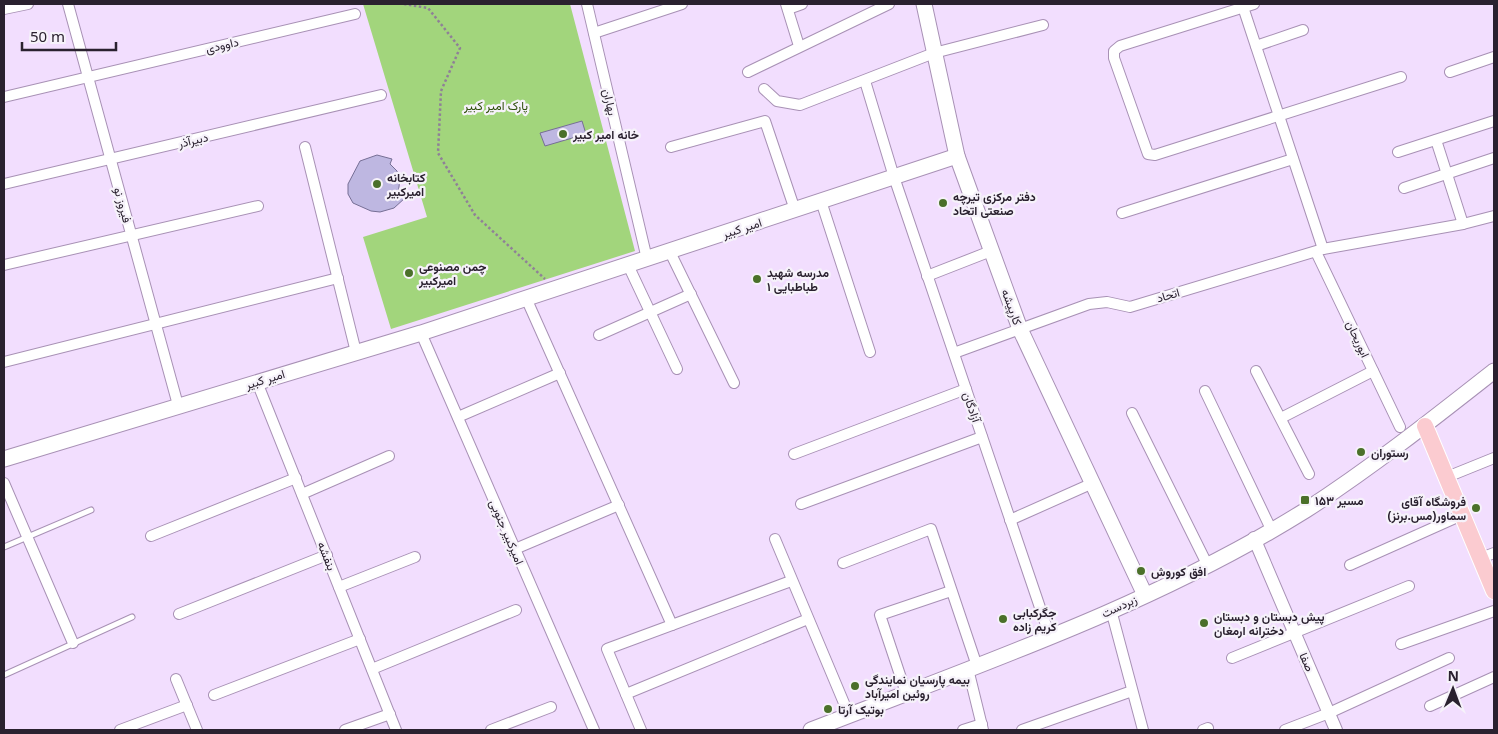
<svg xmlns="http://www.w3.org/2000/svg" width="1498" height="734" font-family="'Noto Sans',Vazirmatn,sans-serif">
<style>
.green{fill:#a2d57c}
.building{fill:#beb7e1;stroke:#766f95}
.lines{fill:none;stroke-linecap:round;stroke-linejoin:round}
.service-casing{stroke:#a891b5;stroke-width:7}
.minor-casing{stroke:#a891b5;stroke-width:12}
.tertiary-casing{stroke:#a891b5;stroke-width:14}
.secondary-casing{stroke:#a891b5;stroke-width:17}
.primary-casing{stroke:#fff;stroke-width:18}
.path{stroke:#8f8097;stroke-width:2.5;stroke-dasharray:2.5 2.5;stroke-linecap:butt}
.service{stroke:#fff;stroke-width:5}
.minor{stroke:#fff;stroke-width:10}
.tertiary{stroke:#fff;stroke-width:12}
.secondary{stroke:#fff;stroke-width:15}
.primary{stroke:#fbcbd0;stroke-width:16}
.poi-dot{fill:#4b702a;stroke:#f6f2fa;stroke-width:2}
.labels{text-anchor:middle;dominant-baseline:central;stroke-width:4.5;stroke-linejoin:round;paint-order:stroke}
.street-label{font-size:12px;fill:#2a212f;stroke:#f6f2fa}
.park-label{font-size:12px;fill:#2c4d07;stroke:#f6f2fa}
.poi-label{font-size:12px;font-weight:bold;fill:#2a212f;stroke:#f6f2fa;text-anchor:start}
</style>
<rect width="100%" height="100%" fill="#f2defe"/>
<polygon class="green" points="363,4 570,4 635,251 391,329 363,237 427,217"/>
<g class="building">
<polygon points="582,121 586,134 545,146 540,133"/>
<polygon points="377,155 392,159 390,164 397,171 400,179 398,194 405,198 394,208 380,212 371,211 353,203 348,194 348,184 360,161"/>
</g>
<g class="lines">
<defs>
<g id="service">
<polyline points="4,547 91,510"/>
<polyline points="4,675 132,617"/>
</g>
<g id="minor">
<polyline points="68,4 178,405"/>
<polyline points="587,4 647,259"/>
<polyline points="786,4 799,46"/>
<polyline points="1242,4 1323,249"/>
<polyline points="1254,4 1120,46 1114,51 1114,58 1148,154 1155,155 1401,77"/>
<polyline points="4,9 28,4"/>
<polyline points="788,9 802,4"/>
<polyline points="594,33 682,4"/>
<polyline points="1256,46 1303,30"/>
<polyline points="748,72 889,4"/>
<polyline points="1450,72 1494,57"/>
<polyline points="865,81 894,177 1050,637"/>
<polyline points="764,89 777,101 800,105 934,53 1043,25"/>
<polyline points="4,97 355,14"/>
<polyline points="1436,140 1463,224"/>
<polyline points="305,147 356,352"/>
<polyline points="671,147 765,121 795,210"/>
<polyline points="1398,152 1494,121"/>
<polyline points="4,184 381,95"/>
<polyline points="1404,188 1494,158"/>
<polyline points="821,201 870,352"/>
<polyline points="1122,213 1293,159"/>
<polyline points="670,252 734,383"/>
<polyline points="1316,252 1400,427"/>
<polyline points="4,265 258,206"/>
<polyline points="628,265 677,369"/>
<polyline points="927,276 991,251"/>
<polyline points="526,298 672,625"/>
<polyline points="421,333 594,730"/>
<polyline points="599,335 691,294"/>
<polyline points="954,353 1089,304 1107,302 1130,307 1323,249 1463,224 1494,216"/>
<polyline points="4,362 338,278"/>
<polyline points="1256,371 1309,474"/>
<polyline points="257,382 396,730"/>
<polyline points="1205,391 1271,529"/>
<polyline points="1132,413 1207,564"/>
<polyline points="458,417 560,373"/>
<polyline points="1281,418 1373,371"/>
<polyline points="794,454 966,389"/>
<polyline points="1447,477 1494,458"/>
<polyline points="4,483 73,643"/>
<polyline points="302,494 389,456"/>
<polyline points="801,504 982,437"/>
<polyline points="1010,520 1093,483"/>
<polyline points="151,536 296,478"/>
<polyline points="775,539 849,715"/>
<polyline points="515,549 619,505"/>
<polyline points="1481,558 1494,553"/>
<polyline points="843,563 931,529 977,666"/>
<polyline points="1350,565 1462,515"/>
<polyline points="339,587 415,557"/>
<polyline points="1111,610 1143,730"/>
<polyline points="179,614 327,555"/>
<polyline points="1401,644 1494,611"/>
<polyline points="1232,658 1409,586"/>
<polyline points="372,669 516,610"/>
<polyline points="968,669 983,730"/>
<polyline points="176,679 197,730"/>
<polyline points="906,693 880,615 951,591"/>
<polyline points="626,694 808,619"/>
<polyline points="214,695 360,639"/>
<polyline points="1430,706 1494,677"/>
<polyline points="120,730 187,705"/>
<polyline points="345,730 390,714"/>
<polyline points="491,730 551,707"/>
<polyline points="641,730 607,649 791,581"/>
<polyline points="963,730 982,724"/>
<polyline points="1022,730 1132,691"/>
<polyline points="1203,730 1208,728"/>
<polyline points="1285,730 1329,713 1449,658"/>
</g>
<polyline id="tertiary" points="1254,538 1336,730"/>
<g id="secondary">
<polyline points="924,4 957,156 1020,329 1145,595"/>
<polyline points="4,459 421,333 957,156"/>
<path d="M 811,730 C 978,665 1154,605 1306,510 C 1371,468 1433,419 1494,371"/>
</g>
<polyline id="primary" points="1425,426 1494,591"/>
</defs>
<use href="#service" class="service-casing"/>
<use href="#minor" class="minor-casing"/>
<use href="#tertiary" class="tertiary-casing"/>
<use href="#secondary" class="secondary-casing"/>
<use href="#primary" class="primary-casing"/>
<polyline class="path" points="404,4 428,8 460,48 441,91 438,153 475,215 545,279"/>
<use href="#service" class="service"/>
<use href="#minor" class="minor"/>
<use href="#tertiary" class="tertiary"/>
<use href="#secondary" class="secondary"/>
<use href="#primary" class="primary"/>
</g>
<g class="poi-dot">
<circle cx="563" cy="134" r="5"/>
<circle cx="377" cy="184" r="5"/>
<circle cx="943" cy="203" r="5"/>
<circle cx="409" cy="273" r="5"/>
<circle cx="757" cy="279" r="5"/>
<circle cx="1361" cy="452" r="5"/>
<rect x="1300" y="495" width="10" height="10" rx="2.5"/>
<circle cx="1476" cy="508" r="5"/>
<circle cx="1141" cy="571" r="5"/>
<circle cx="1003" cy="619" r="5"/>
<circle cx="1204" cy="623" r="5"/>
<circle cx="855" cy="686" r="5"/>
<circle cx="828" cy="709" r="5"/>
</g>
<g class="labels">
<g class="street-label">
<text transform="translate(222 45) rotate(-13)">داوودی</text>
<text transform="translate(610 102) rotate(77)">بهاران</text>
<text transform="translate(193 140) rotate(-13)">دبیرآذر</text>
<text transform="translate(123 205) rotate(75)">فیروز نو</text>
<text transform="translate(742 228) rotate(-18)">امیر کبیر</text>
<text transform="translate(1168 295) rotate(-16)">اتحاد</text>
<text transform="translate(1012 307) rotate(70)">کارپیشه</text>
<text transform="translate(1358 339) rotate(65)">ابوریحان</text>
<text transform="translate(265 379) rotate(-17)">امیر کبیر</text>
<text transform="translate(972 407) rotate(71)">آزادگان</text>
<text transform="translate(507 532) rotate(67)">امیرکبیر جنوبی</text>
<text transform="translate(327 556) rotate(68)">بنفشه</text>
<text transform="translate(1119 606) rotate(-25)">زبردست</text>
<text transform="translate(1307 662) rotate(67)">صفا</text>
</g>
<g class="park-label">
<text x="496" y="105">پارک امیر کبیر</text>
</g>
<g class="poi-label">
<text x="573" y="134">خانه امیر کبیر</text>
<text x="387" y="177">کتابخانه<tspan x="387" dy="14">امیرکبیر</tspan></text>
<text x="953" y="196">دفتر مرکزی تیرچه<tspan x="953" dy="14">صنعتی اتحاد</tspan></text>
<text x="419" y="266">چمن مصنوعی<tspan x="419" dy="14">امیرکبیر</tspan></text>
<text x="767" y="272">مدرسه شهید<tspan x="767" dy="14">طباطبایی ۱</tspan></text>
<text x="1371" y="452">رستوران</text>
<text x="1315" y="500">مسیر ۱۵۳</text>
<text x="1466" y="501" text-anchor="end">فروشگاه آقای<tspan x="1466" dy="14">سماور(مس.برنز)</tspan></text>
<text x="1151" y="571">افق کوروش</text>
<text x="1013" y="612">جگرکبابی<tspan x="1013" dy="14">کریم زاده</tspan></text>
<text x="1214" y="616">پیش دبستان و دبستان<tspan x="1214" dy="14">دخترانه ارمغان</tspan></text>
<text x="865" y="679">بیمه پارسیان نمایندگی<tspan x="865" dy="14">روئین امیرآباد</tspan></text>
<text x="838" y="709">بوتیک آرتا</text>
</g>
</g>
<rect width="1498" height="734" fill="none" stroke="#2a212f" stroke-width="10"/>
<g transform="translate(1453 689) rotate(1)" stroke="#f6f2fa" stroke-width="4" paint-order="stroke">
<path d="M0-4L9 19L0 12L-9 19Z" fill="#2a212f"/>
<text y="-8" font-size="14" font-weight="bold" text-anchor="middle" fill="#2a212f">N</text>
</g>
<path d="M22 42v8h94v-8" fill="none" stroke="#2a212f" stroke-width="2.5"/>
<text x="30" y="42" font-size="15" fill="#2a212f" stroke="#f6f2fa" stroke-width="4" paint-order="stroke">50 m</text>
</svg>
